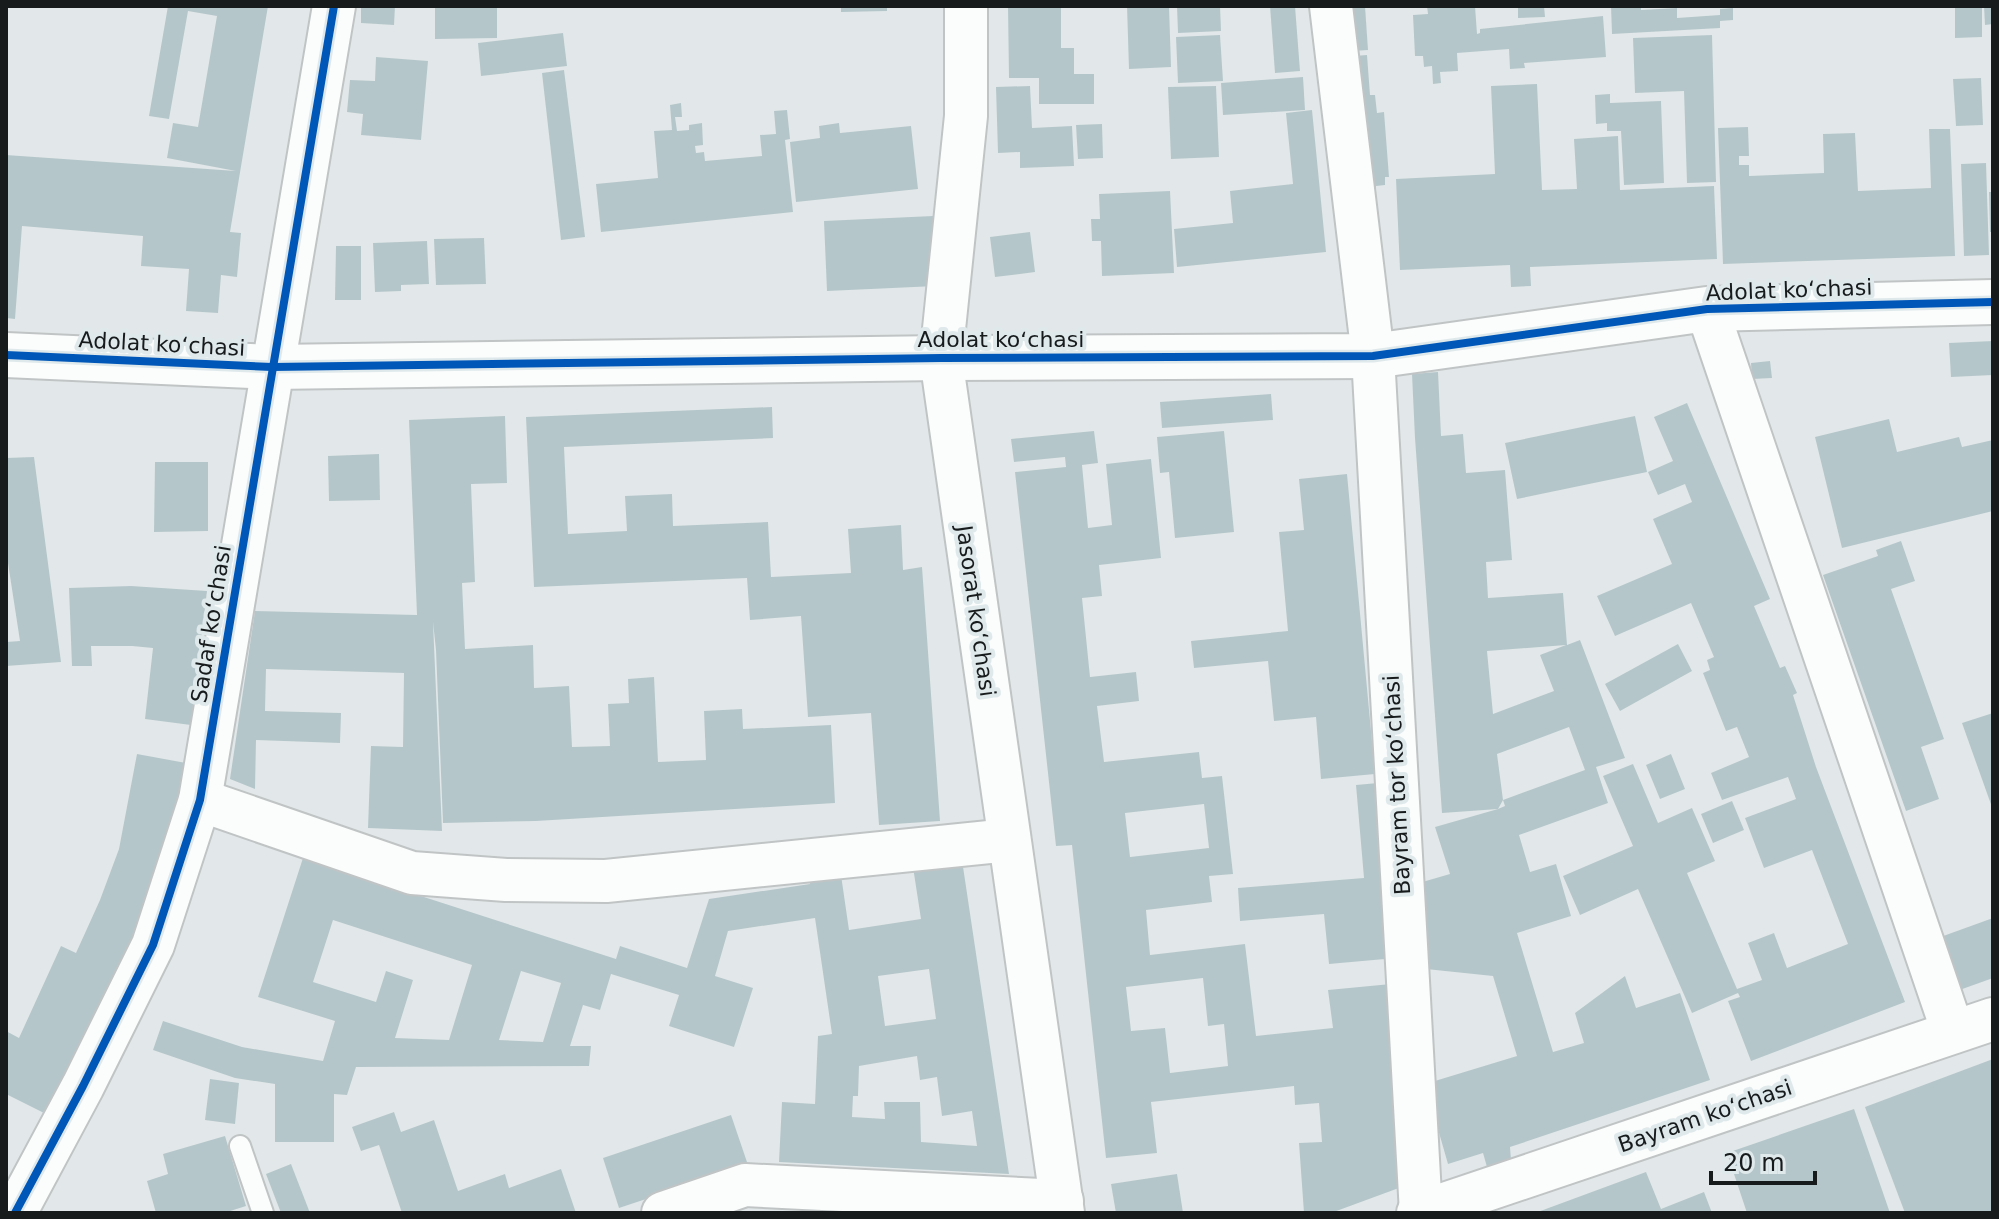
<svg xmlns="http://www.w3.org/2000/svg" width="1999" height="1219" font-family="'DejaVu Sans',sans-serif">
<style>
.building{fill:#b5c6ca;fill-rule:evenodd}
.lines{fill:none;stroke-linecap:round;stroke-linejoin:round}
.service-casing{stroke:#c0c4c5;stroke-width:24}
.minor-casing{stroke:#c0c4c5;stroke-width:46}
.tertiary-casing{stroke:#c0c4c5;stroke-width:48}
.service{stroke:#fbfcfc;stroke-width:20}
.minor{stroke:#fbfcfc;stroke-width:42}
.tertiary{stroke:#fbfcfc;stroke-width:44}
.cycleway-casing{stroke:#dfe9ec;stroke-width:13}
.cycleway{stroke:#0057b8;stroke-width:8}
.labels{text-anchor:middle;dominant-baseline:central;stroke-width:8;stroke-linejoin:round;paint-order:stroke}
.street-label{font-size:22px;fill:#171b1c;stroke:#dfe9ec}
</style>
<rect width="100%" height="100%" fill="#e2e8e9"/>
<g class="building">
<polygon points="168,6 268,6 230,232 241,233 237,277 221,275 218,313 186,311 189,269 141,266 143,236 22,226 15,319 6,318 6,155 236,171 167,158 173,123 198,127 217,16 188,11 169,119 149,116"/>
<polygon points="361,6 395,6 394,25 361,23"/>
<polygon points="435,6 497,6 497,38 435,39"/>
<polygon points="841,6 887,6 887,11 841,12"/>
<polygon points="1008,6 1061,6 1061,48 1074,48 1074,74 1094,74 1094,104 1039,104 1039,78 1009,78"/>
<polygon points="1127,6 1169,6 1171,67 1129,69"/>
<polygon points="1177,6 1220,6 1221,31 1178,33"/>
<polygon points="1270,6 1295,6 1300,71 1275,73"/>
<polygon points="1334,6 1365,6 1368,50 1338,52"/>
<polygon points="1427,6 1475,6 1477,34 1480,33 1480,29 1603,16 1606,57 1524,63 1525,68 1510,69 1509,49 1457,53 1458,71 1440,72 1441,83 1433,84 1432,66 1424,67 1423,56 1415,56 1413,15 1428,14"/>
<polygon points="1518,6 1544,6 1545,17 1518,18"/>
<polygon points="1611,6 1641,6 1641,10 1677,8 1677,18 1720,15 1720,9 1733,8 1733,20 1720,21 1720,28 1612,34"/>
<polygon points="1955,6 1982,6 1982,37 1955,38"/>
<polygon points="1984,6 1993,6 1993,24 1985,25"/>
<polygon points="563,33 567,66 481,76 478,43"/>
<polygon points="1220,35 1223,81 1178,83 1176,37"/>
<polygon points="1712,35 1716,182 1687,183 1684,91 1635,93 1633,38"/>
<polygon points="1367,55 1370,95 1375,95 1377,113 1384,112 1389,177 1385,177 1385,185 1376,186 1376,199 1343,201 1341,57"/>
<polygon points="376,57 428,61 421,140 361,135 363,114 347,112 350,80 375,81"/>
<polygon points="564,70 585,237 561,240 542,73"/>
<polygon points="1303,77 1305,110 1223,115 1221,83"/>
<polygon points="1981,78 1983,125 1956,126 1953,79"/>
<polygon points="1537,84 1542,190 1577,189 1574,139 1618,136 1620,190 1714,186 1717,259 1530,267 1531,286 1511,287 1510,265 1400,270 1396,179 1495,174 1491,86"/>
<polygon points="1030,86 1032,128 1072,126 1074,166 1020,168 1020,152 998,153 996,87"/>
<polygon points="1216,86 1219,157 1171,159 1168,87"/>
<polygon points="1610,94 1610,103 1661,101 1664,183 1624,185 1621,131 1607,131 1607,123 1596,124 1595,95"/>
<polygon points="681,103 682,117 675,117 677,131 689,130 689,125 702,123 703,145 695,146 696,153 704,152 705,161 762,156 760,135 776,134 774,111 787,110 790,139 785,140 793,212 601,232 596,184 658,178 654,131 672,130 670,105"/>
<polygon points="1312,110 1326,252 1177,267 1174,229 1233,223 1230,191 1293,184 1286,113"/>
<polygon points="839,123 840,133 911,126 918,189 796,202 790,142 820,138 819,126"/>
<polygon points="1102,124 1103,158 1078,159 1076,125"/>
<polygon points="1748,127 1749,156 1739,156 1739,165 1749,165 1749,176 1824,173 1823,134 1855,133 1858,191 1931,188 1929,129 1950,129 1955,256 1723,264 1718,128"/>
<polygon points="1986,163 1989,255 1964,256 1961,164"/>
<polygon points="1170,191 1174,273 1102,276 1101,241 1092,241 1091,219 1100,219 1099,194"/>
<polygon points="1989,192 1993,192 1993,232 1990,232"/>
<polygon points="933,216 936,286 827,291 824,221"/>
<polygon points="1030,232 1035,272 995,277 990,237"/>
<polygon points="484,238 486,284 436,285 434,239"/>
<polygon points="427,241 429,284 401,285 401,291 375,292 373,243"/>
<polygon points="336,246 361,246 361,300 335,300"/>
<polygon points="1993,341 1993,375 1951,377 1949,343"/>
<polygon points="1770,361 1772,378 1752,379 1751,363"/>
<path d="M 1438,372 L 1441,436 L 1463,434 L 1466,473 L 1505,470 L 1512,560 L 1486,562 L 1488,598 L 1563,593 L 1567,645 L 1580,640 L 1625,758 L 1596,767 L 1608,803 L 1519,835 L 1530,872 L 1556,864 L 1571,916 L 1517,933 L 1553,1052 L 1584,1043 L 1575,1013 L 1625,976 L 1636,1008 L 1680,993 L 1710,1080 L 1510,1147 L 1511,1160 L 1487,1167 L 1483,1153 L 1448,1164 L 1425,1084 L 1517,1056 L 1493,976 L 1426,969 L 1412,885 L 1450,874 L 1435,827 L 1498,809 L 1442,813 L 1415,438 L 1412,374 ZM 1566,645 L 1540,655 L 1554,691 L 1493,714 L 1487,651 ZM 1569,727 L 1585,770 L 1503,800 L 1505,806 L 1498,809 L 1503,800 L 1497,754 Z"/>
<polygon points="1271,394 1273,420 1162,428 1160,402"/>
<polygon points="1687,403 1770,599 1754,606 1780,668 1785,666 1797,693 1793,695 1816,767 1905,1002 1751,1061 1728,1001 1740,997 1738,993 1692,1013 1638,889 1580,915 1563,876 1633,846 1603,776 1633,764 1658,823 1692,808 1715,861 1687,873 1737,989 1762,980 1748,943 1774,933 1787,968 1848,944 1812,850 1764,868 1745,818 1796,799 1788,777 1722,800 1711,773 1749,757 1737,727 1726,731 1703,673 1710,670 1707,660 1714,657 1691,603 1615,636 1597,596 1672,564 1653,519 1692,502 1685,484 1658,495 1648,472 1673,461 1654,417"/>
<polygon points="772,407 773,438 564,447 568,534 627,531 625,496 672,494 673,526 768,522 771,577 851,573 848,529 901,525 903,570 922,567 940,821 879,825 871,713 808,717 801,616 750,620 747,578 534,587 526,417"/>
<polygon points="505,416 507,483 471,484 475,582 462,583 465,649 533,645 534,688 569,686 572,747 610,746 608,704 629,703 628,679 654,677 658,762 706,760 704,711 742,709 743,729 831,725 835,803 536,821 443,823 436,650 433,622 442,831 368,828 371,746 403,747 404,673 266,669 265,711 341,713 340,743 256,740 255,789 230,779 255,611 417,615 409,420"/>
<polygon points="1635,416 1647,472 1517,499 1505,443"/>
<polygon points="1889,419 1897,452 1959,437 1962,447 1993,440 1993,511 1842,548 1815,437"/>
<path d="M 1094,431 L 1098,463 L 1082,465 L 1088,528 L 1112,525 L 1106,464 L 1151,459 L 1161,558 L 1099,565 L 1102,596 L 1082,598 L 1090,677 L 1136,672 L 1139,701 L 1097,706 L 1104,762 L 1199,752 L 1202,778 L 1222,776 L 1233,874 L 1209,876 L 1212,902 L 1146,910 L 1150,955 L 1245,944 L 1256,1036 L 1333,1028 L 1328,990 L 1391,984 L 1407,1185 L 1331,1213 L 1304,1213 L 1299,1143 L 1322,1142 L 1319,1103 L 1295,1105 L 1294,1086 L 1151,1102 L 1157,1153 L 1106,1158 L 1072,845 L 1056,846 L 1015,472 L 1066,467 L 1065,457 L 1014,462 L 1011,439 ZM 1204,804 L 1209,848 L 1130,857 L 1125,813 ZM 1203,978 L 1208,1026 L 1224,1024 L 1228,1066 L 1170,1073 L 1165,1028 L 1131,1031 L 1126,987 Z"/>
<polygon points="1224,431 1234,532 1175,538 1169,472 1160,473 1157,437"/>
<polygon points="379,454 380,500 329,501 328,456"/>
<polygon points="34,457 61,662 6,666 6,642 20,641 6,550 6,458"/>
<polygon points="155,462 208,462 208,531 154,532"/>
<polygon points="1347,474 1375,774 1321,779 1316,717 1274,721 1268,661 1194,668 1191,641 1288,631 1279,532 1304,530 1299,479"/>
<polygon points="1901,541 1915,581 1891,589 1944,739 1921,747 1939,799 1906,811 1823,575 1878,556 1876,550"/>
<polygon points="131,586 207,591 191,725 145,719 153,648 132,646 91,646 92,666 72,666 69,588"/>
<polygon points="1678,644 1692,671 1620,711 1605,684"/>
<polygon points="1993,713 1993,810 1962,723"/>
<polygon points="137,754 186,763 175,823 143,917 52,1117 6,1094 6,1031 19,1038 61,946 76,953 100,900 119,849"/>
<polygon points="1671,754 1685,789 1660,799 1646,765"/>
<polygon points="1389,782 1396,958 1329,964 1324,914 1240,921 1238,888 1364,878 1356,785"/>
<polygon points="1732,801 1744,830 1713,843 1701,814"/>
<path d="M 303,858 L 616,959 L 620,946 L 687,968 L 709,899 L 810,884 L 809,879 L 841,875 L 849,930 L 921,919 L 913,867 L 962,860 L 1009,1174 L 779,1162 L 782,1102 L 815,1104 L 818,1036 L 832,1034 L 815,918 L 728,931 L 715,976 L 753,988 L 734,1047 L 669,1026 L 679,995 L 611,974 L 600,1010 L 583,1005 L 570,1046 L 591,1046 L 589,1066 L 356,1067 L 347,1095 L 334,1094 L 334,1142 L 275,1142 L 275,1084 L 235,1078 L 153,1050 L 163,1021 L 242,1047 L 323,1061 L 335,1021 L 258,997 ZM 333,920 L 472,965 L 449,1040 L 395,1038 L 413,980 L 386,971 L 376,1002 L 313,982 ZM 929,969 L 936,1019 L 885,1026 L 878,976 ZM 521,971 L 561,983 L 543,1042 L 499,1040 ZM 917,1056 L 920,1080 L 937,1077 L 942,1116 L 972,1111 L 977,1146 L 921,1142 L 920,1102 L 884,1102 L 885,1119 L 852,1117 L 853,1096 L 858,1096 L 859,1066 Z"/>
<polygon points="1993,918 1993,978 1954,992 1935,939"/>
<polygon points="1993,1059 1993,1213 1905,1213 1865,1107"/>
<polygon points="210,1079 239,1083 235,1124 205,1120"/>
<polygon points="1854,1109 1890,1213 1747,1213 1727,1153"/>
<polygon points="394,1112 401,1132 434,1120 458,1191 505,1174 509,1188 561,1169 576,1213 402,1213 379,1145 361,1151 352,1127"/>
<polygon points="731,1115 748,1165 619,1208 603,1158"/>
<polygon points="225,1136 246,1206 224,1213 156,1213 147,1181 168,1174 163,1154"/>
<polygon points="291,1164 310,1213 281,1213 266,1174"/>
<polygon points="1646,1172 1661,1209 1704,1192 1712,1213 1535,1213"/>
<polygon points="1177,1174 1183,1213 1116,1213 1111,1184"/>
</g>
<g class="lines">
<defs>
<polyline id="service" points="240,1146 263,1213"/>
<g id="minor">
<polyline points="966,6 966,116 941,358 1063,1213"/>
<polyline points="1331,6 1373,356 1421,1213"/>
<polyline points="1707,309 1953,1032"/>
<polyline points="200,800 412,873 506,880 606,881 1009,840"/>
<polyline points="15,1213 83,1086 153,945 200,800 334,6"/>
<polyline points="663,1213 745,1185 1062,1201"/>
<polyline points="1418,1213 1993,1019"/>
</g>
<polyline id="tertiary" points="6,355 272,367 941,358 1373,356 1707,309 1993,302"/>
</defs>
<use href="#service" class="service-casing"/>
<use href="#minor" class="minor-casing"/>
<use href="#tertiary" class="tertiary-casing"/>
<use href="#service" class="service"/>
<use href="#minor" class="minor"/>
<use href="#tertiary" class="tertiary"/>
<defs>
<g id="cycleway">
<polyline points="6,355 272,367 941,358 1373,356 1707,309 1993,302"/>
<polyline points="15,1213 83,1086 153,945 200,800 334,6"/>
</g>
</defs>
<use href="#cycleway" class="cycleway-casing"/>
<use href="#cycleway" class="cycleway"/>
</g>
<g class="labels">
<g class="street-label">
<text transform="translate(1789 290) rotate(-2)">Adolat koʻchasi</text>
<text x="1001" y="339">Adolat koʻchasi</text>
<text transform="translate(162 344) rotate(3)">Adolat koʻchasi</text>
<text transform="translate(976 611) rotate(82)">Jasorat koʻchasi</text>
<text transform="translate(211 624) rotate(-81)">Sadaf koʻchasi</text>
<text transform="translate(1397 785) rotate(-93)">Bayram tor koʻchasi</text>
<text transform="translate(1705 1116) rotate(-19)">Bayram koʻchasi</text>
</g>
</g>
<rect width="1999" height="1219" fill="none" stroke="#171b1c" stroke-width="16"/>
<path d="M1711 1171v12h104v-12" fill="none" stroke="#171b1c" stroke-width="4"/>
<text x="1723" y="1171" font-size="24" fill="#171b1c" stroke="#dfe9ec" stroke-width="6" paint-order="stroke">20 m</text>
</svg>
